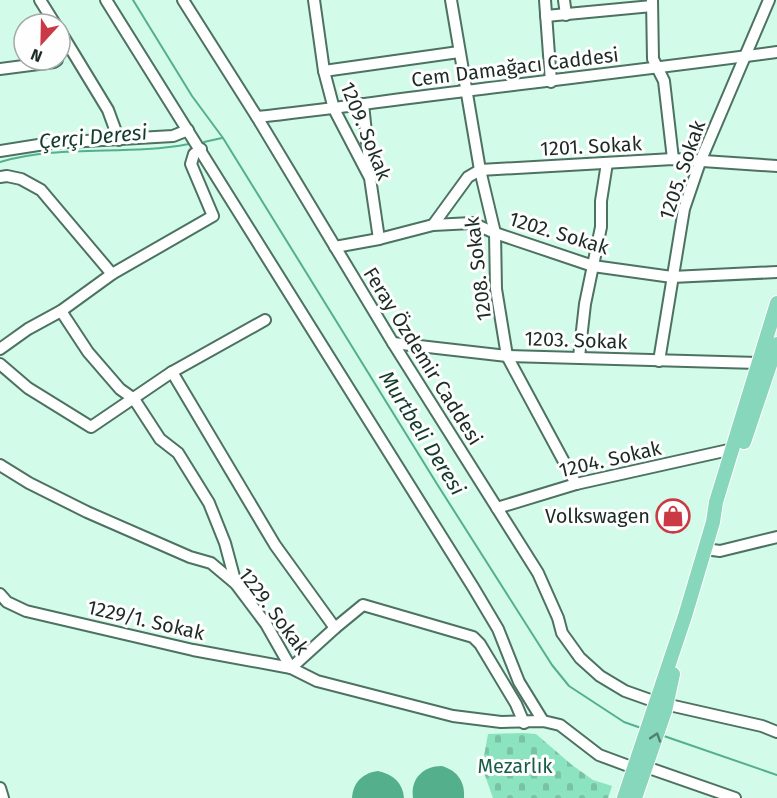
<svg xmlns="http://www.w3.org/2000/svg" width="777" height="798" font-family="'Fira Sans',sans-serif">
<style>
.cemetery{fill:url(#cemetery-stones)}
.water{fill:#54af8c}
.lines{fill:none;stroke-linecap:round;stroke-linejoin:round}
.stream{stroke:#54af8c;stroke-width:2}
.minor-casing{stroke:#4d7262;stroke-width:14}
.major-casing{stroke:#fff;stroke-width:16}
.minor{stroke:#fff;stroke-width:10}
.major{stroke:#87d7bc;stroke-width:14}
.oneway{stroke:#528170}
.labels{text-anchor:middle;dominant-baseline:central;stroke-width:6;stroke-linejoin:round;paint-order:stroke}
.street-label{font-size:20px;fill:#1c2b25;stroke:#fdfefd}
.poi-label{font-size:20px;fill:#1c2b25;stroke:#fdfefd;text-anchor:end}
.park-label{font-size:20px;fill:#175e46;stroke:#fdfefd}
.water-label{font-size:21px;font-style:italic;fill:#123b2c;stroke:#fdfefd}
</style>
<defs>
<pattern id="cemetery-stones" width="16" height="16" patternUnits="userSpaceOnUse" patternTransform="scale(1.5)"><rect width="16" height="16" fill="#8ce3bf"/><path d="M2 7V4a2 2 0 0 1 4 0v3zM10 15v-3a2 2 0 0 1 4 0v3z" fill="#78c3a4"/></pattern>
</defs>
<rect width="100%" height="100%" fill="#d3fbe9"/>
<polygon class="cemetery" points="523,733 536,734 572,765 593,780 612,786 608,798 493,798 482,767 488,734"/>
<g class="water">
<path d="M 442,766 C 458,771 465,782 464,798 L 413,798 C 410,779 423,766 442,766 Z"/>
<path d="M 378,771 C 393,774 403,783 404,798 L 352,798 C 353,782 363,773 378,771 Z"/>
</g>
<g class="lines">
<g class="stream">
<polyline points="133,0 192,96 223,138 437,484 552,665 569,686 624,722 641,728"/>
<polyline points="204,142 222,138"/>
<path d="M 0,162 C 61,144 127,156 189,144"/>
<polyline points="661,735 777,775"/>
</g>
<defs>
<g id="minor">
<polyline points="40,0 55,24"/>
<polyline points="106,0 473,587 498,629 519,682 543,721"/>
<polyline points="183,0 257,117 393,343 538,573 558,618 562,633 580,658 600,676 625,691 656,702 762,726 777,732"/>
<polyline points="314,0 324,71 334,109 370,178 379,239"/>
<polyline points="451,0 480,170 495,233 496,289 507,356 576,484"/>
<polyline points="545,0 551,82"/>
<polyline points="564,0 566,15"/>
<polyline points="652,0 653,59 664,81 673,159"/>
<polyline points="546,16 652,6"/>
<polyline points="60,31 108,110 119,140"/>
<polyline points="0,69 54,62 57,60"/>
<polyline points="324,71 459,52"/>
<polyline points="363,104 370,171"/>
<path d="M 257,117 C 327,110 396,99 465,91 C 569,78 673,66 777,52"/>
<polyline points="0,151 51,143 173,136 188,130"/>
<polyline points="0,177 7,176 21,179 41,190 112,274"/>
<polyline points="433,225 468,177 480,170 673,159 777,166"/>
<polyline points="335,247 379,239 433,225 472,223 495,233 593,266 672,277 777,272"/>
<polyline points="61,311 88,352 120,389 134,399 160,439 178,453 209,503 225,543 236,584"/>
<polyline points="393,343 507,356 758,363"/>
<polyline points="0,349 28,329 61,311 112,274 213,216 191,164 194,154 201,149"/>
<polyline points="579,357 585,304 601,227 601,201 607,163"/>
<polyline points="659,361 684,209 700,162 769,0"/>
<polyline points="0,364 28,388 91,427 172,372 265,320"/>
<polyline points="172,372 275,545 335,628"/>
<polyline points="0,465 29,483 87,512 190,557 211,563 236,584 266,624 291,668 317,681 453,716 501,722 543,721 560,725 599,755 634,768 646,767 735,798"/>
<polyline points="497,508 576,484 733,449"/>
<polyline points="705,549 720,551 777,537"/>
<polyline points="0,594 7,602 26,611 193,650 291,668 335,628 363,605 473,637 480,644 516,704 524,723"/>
<polyline points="0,788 3,798"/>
</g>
<g id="major">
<polyline points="744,442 777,344"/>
<polyline points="624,798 685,616 713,522 716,502 777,303"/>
<polyline points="635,798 665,711 673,674"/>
</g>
</defs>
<use href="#minor" class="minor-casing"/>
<use href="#major" class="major-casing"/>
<use href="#minor" class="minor"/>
<use href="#major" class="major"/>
</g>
<defs><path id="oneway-chevron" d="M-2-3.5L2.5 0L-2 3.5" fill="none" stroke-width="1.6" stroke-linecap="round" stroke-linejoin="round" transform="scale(1.5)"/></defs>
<use class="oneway" href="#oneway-chevron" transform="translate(656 737) rotate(-72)"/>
<defs>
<symbol id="shop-ring" viewBox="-11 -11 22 22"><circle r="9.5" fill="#fdfefd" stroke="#c93a44" stroke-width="1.5"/><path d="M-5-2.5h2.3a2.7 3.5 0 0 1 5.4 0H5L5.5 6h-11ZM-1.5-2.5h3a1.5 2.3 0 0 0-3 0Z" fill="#c93a44"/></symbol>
</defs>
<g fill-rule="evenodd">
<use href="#shop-ring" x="654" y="497" width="38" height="38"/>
</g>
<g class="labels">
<g class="street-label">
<text transform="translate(515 67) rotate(-7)">Cem Damağacı Caddesi</text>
<text transform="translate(366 131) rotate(68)">1209. Sokak</text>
<text transform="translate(591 146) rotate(-3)">1201. Sokak</text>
<text transform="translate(682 170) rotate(-71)">1205. Sokak</text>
<text transform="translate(559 233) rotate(17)">1202. Sokak</text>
<text transform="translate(478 269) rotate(-97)">1208. Sokak</text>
<text transform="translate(576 340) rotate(2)">1203. Sokak</text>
<text transform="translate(423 356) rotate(58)">Feray Özdemir Caddesi</text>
<text transform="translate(610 459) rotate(-13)">1204. Sokak</text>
<text transform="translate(274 611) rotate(53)">1229. Sokak</text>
<text transform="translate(146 620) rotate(13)">1229/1. Sokak</text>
</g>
<g class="poi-label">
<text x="650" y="516">Volkswagen</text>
</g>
<g class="park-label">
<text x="515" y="766">Mezarlık</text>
</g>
<g class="water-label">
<text transform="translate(93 137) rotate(-5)">Çerçi Deresi</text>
<text transform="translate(422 433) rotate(58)">Murtbeli Deresi</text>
</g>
</g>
<g transform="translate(42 42) rotate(202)"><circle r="28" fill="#fdfefd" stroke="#a3aaa7" stroke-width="1.5"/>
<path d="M0-4.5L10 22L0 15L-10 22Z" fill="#c93a44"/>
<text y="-9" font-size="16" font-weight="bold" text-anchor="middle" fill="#1c2b25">N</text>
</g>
</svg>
